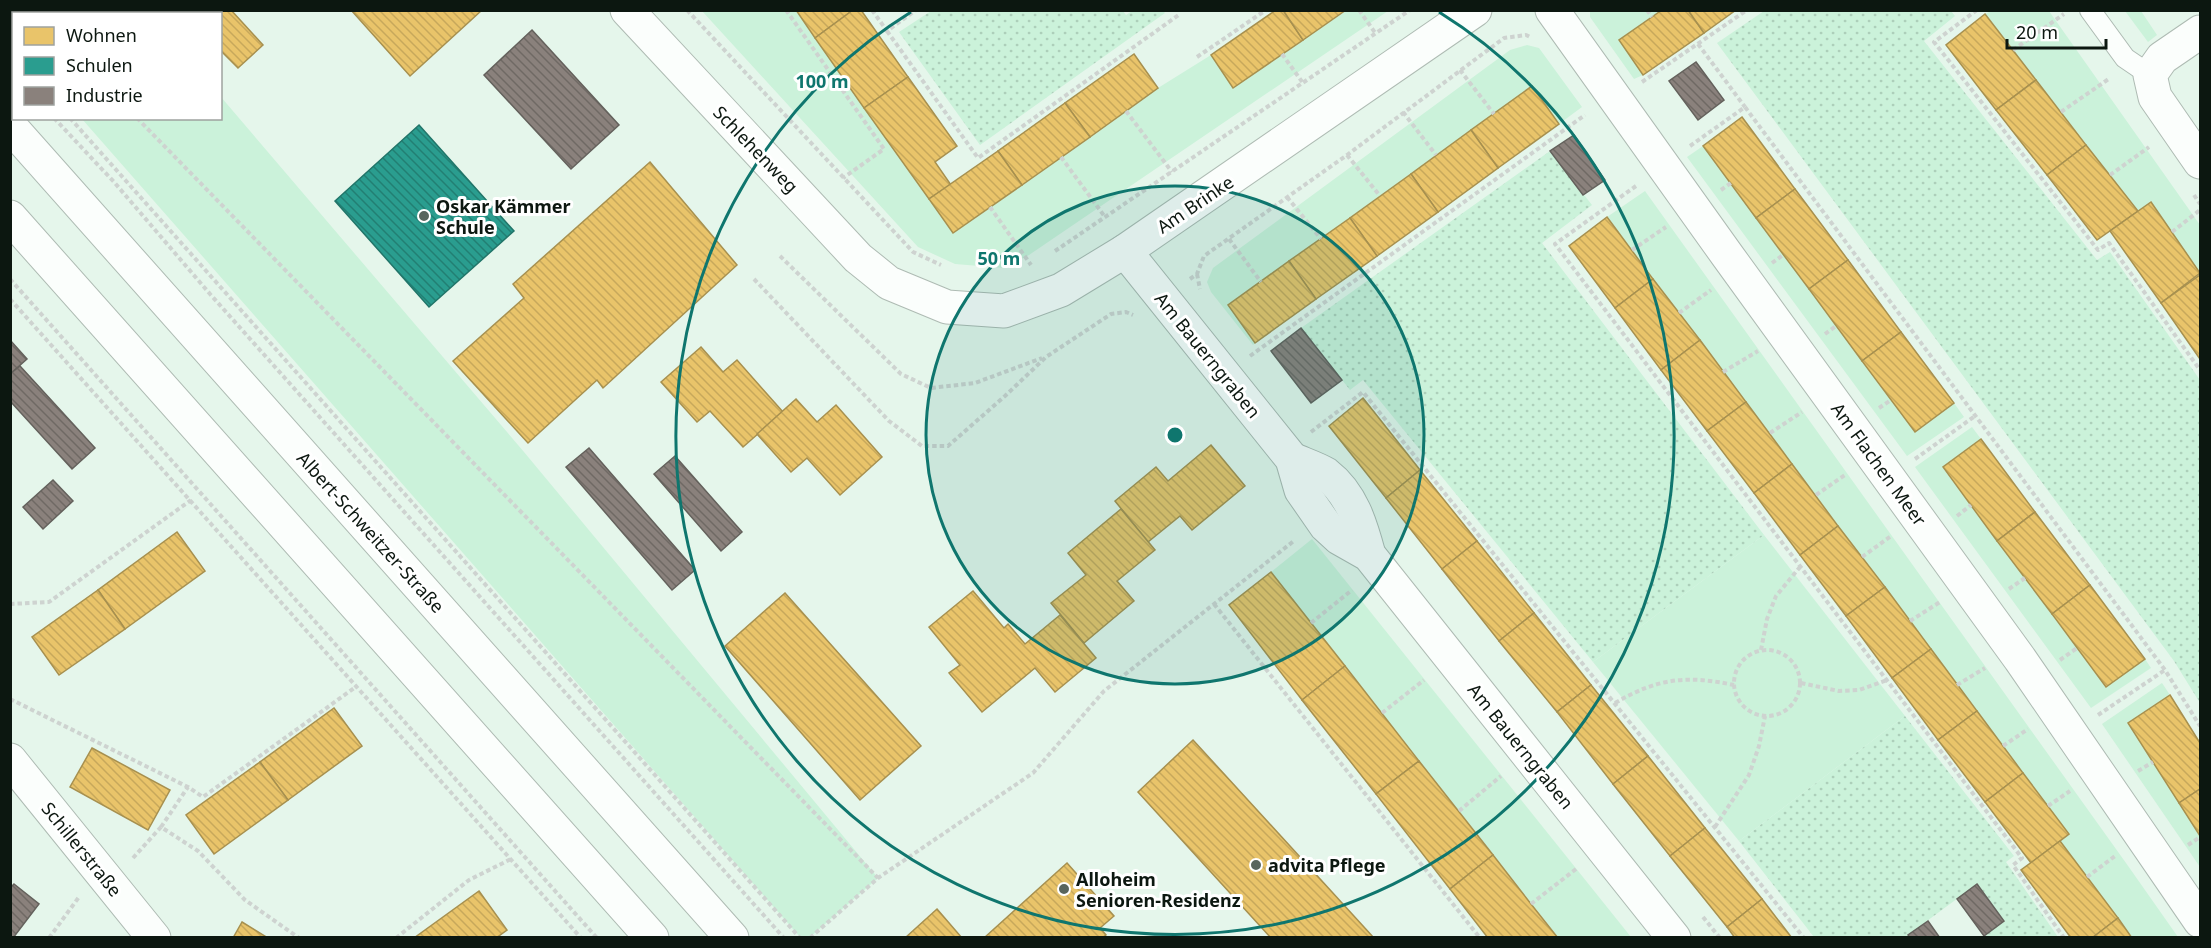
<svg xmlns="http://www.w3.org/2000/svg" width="2211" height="948" font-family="'Noto Sans',sans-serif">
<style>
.green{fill:#cbf2da}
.garden{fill:url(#garden-dots)}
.homes{fill:url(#homes-back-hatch);stroke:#a7904f;stroke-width:1.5}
.schools{fill:url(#schools-back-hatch);stroke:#217569;stroke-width:1.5}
.industry{fill:url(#industry-back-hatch);stroke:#64615c;stroke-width:1.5}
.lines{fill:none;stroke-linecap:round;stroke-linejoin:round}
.service-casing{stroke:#aebbb3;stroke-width:22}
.minor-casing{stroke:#aebbb3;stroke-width:35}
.tertiary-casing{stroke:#aebbb3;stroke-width:35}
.path{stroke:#ced3d0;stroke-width:4;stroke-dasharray:4.5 3;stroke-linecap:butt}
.service{stroke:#fbfefc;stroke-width:20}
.minor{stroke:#fbfefc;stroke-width:33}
.tertiary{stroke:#fbfefc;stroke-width:33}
.ring{fill:none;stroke:#0f766e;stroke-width:3}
.poi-dot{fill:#58655d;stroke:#fff;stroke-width:2}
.labels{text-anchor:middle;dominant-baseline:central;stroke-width:6;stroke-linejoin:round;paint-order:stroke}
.street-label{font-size:18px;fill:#0c1710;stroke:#fff}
.poi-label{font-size:18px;font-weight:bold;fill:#0c1710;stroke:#fff;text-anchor:start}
.centre{fill:#0f766e;stroke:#fff;stroke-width:3}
.ring-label{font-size:18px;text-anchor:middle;font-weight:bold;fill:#0f766e;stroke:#fff;stroke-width:6;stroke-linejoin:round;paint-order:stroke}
</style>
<defs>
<pattern id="garden-dots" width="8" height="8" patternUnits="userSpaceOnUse" patternTransform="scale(1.5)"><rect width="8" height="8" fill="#cbf2da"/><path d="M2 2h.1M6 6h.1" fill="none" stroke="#adcfba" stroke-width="1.8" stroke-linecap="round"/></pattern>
<pattern id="homes-back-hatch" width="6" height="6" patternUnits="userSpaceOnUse" patternTransform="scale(1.5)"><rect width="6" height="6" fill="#e9c46a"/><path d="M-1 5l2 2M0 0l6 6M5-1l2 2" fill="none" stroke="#c7a85b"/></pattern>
<pattern id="schools-back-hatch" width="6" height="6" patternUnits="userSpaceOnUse" patternTransform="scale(1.5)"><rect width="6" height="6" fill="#2a9d8f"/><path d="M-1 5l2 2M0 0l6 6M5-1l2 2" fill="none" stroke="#227f73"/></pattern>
<pattern id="industry-back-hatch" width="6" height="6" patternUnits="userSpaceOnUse" patternTransform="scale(1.5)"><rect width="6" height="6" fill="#8a817c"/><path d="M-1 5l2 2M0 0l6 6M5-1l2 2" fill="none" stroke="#6f6964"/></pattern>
</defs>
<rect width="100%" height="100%" fill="#e5f6eb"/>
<g class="green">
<polygon points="139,10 144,13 14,14 13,40 11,36 11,11"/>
<polygon points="702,11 796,11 953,233 1158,88 1211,55 1233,87 1346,11 1388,11 1029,255 1004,268 955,264 918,247"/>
<polygon points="1590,11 1662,11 1619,40 1643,75 1634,79 1590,17"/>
<polygon points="1991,11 2049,11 2200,225 2200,273 2151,203 2138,211 1985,14"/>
<polygon points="2125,11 2141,11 2157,35 2148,42"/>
<polygon points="1527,45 1539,48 1582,107 1559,124 1532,87 1229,305 1255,343 1253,345 1211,292 1207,282 1213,268 1510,50"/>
<polygon points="221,97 524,452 878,878 810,937 800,937 82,119 220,118"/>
<polygon points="1703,146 1915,432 1954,403 1964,417 1907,456 1687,157"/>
<polygon points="1645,191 2126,863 2178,937 2132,937 2060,841 2069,834 1607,217"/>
<polygon points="1972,427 1981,439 1943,468 2106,687 2145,659 2151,668 2091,708 1915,467"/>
<polygon points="1764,535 1905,716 1739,841 1593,662"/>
<polygon points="1312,539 1631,937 1558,937 1271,572"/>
<polygon points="2162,683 2170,695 2128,723 2200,836 2200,867 2102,724"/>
</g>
<g class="garden">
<polygon points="1123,11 1126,15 1132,11 1163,11 1165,13 980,145 899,32 931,11"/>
<polygon points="1951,11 1955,16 1924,41 2097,260 2110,252 2200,380 2200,703 2174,661 1717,43 1764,11"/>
<polygon points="1550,151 1592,205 1542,243 1764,535 1593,662 1363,380 1350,390 1301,328"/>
<polygon points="1905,716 2014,856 2006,862 2058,937 1985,937 1977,884 1908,935 1910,937 1814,937 1739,841"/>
</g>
<g class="homes">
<polygon points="190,10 231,10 263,45 238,68 220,50 220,14 188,14"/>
<polygon points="351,10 482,10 410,76"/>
<polygon points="796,10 853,10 815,38"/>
<polygon points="853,10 861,10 908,77 864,108 815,38"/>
<polygon points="1276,10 1283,10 1303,40 1233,88 1211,55"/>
<polygon points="1283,10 1346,10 1303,40"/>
<polygon points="1662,10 1688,10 1704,33 1643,75 1619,40"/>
<polygon points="1688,10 1736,10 1704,33"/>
<polygon points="1985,14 2036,80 1996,110 1946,45"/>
<polygon points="1134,54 1158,88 1090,137 1065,103"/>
<polygon points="908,77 957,146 935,162 951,185 929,199 864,108"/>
<polygon points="2036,80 2086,145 2047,175 1996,110"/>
<polygon points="1532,86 1559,124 1498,168 1471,130"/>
<polygon points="1065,103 1090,137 1022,185 998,151"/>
<polygon points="1742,117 1795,189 1756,218 1703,146"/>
<polygon points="1471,130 1498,168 1438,212 1411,174"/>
<polygon points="2086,145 2138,211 2097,240 2047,175"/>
<polygon points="998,151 1022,185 953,233 929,199"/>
<polygon points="650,162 737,265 603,388 597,380 528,443 453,361 524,298 513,284"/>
<polygon points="1411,174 1438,212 1377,256 1350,218"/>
<polygon points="1795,189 1848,260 1809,289 1756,218"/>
<polygon points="2151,202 2200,273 2161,303 2110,231"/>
<polygon points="1607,217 1653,279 1615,308 1569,246"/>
<polygon points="1350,218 1377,256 1316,299 1289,261"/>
<polygon points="1848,260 1901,332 1862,361 1809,289"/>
<polygon points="1289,261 1316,299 1255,343 1228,305"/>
<polygon points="2200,275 2200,359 2161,303"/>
<polygon points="1653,279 1700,340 1661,370 1615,308"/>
<polygon points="1901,332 1954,403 1915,432 1862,361"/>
<polygon points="1700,340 1746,402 1707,431 1661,370"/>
<polygon points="701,347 723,372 737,360 783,412 743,447 710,411 697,422 661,382"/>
<polygon points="1363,398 1420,470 1386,498 1329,426"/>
<polygon points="796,399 817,422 836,405 882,457 840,495 807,458 791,472 757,434"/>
<polygon points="1746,402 1792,464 1754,493 1707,431"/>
<polygon points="1981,439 2035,512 1997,541 1943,467"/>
<polygon points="1211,445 1245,486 1192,530 1180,516 1148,542 1115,501 1156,467 1168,481"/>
<polygon points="1792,464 1838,526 1800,555 1754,493"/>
<polygon points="1420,470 1477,541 1442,569 1386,498"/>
<polygon points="1121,509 1155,550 1117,581 1134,601 1084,643 1051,603 1086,575 1068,553"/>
<polygon points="2035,512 2090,585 2052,614 1997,541"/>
<polygon points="1838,526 1885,587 1846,616 1800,555"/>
<polygon points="177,532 205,571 125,629 98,590"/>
<polygon points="1477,541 1534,613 1499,641 1442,569"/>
<polygon points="1271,572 1345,666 1302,700 1229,605"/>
<polygon points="2090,585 2145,659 2106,687 2052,614"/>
<polygon points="1885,587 1931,649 1892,678 1846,616"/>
<polygon points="98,590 125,629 59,675 32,637"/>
<polygon points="973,591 1004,628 1008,624 1025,644 1060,615 1096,658 1055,692 1035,668 982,712 949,673 960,665 929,627"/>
<polygon points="785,593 921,746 860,800 725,646"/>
<polygon points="1534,613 1591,685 1557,712 1499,641"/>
<polygon points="1931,649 1977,711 1938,740 1892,678"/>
<polygon points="1345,666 1419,761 1376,794 1302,700"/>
<polygon points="1591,685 1648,756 1613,784 1557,712"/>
<polygon points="2170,695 2200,743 2200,789 2179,803 2128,723"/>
<polygon points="334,708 362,746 288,800 260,762"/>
<polygon points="1977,711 2023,773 1985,802 1938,740"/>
<polygon points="1193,740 1374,938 1271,938 1138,792"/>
<polygon points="92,748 170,790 148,830 70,787"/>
<polygon points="1648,756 1705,828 1670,856 1613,784"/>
<polygon points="1419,761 1493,855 1450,889 1376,794"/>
<polygon points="260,762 288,800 214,854 186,815"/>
<polygon points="2023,773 2069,834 2031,863 1985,802"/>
<polygon points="2200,789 2200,836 2179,803"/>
<polygon points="1705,828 1762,899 1727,927 1670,856"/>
<polygon points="2060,841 2118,918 2092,938 2071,938 2021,870"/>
<polygon points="1493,855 1531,904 1558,938 1488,938 1450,889"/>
<polygon points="1067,863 1114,916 1100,928 1106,935 1102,938 984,938"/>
<polygon points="479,891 507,930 496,938 414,938"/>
<polygon points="1762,899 1792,938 1735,938 1727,927"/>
<polygon points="937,909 962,938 905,938"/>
<polygon points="2118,918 2132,938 2092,938"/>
<polygon points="242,922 268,938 233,938"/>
</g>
<polygon class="schools" points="419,125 514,231 429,307 335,201"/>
<g class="industry">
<polygon points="532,30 619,125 571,169 484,75"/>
<polygon points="1696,62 1724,100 1698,120 1669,81"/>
<polygon points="1574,135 1605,180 1583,195 1550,151"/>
<polygon points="1301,328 1342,380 1311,403 1271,351"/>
<polygon points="10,340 27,359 10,374"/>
<polygon points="20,366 95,448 72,469 10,401 10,374"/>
<polygon points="589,448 695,570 672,590 566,467"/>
<polygon points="675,456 742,532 721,551 654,474"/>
<polygon points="53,480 73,501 43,529 23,507"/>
<polygon points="14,884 39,904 13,938 10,938 10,888"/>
<polygon points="1977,884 2004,921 1984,936 1957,899"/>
<polygon points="1928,921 1940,938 1910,938 1908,935"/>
</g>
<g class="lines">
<defs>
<polyline id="service" points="2090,10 2125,58 2150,75"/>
<g id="minor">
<polyline points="627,10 858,258 889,283 947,307 1004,311 1061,290 1125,251 1475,10"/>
<polyline points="1552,10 1727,255 2020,659 2200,921"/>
<polyline points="2200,32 2162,58 2150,75 2155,97 2200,162"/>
<polyline points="1125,251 1292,459 1301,490 1326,526 1339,538 1369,555 1674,938"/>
<path d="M 1292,459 C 1303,464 1316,468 1326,474 C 1352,494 1361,525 1369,555"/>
<polyline points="10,760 154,938"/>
</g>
<g id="tertiary">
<polyline points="10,126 732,938"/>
<polyline points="10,217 652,938"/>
</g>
</defs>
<use href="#service" class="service-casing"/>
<use href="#minor" class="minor-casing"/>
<use href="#tertiary" class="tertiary-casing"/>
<g class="path">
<polyline points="51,10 53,14"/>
<polyline points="687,10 913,252 941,265"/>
<polyline points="786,10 884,149 843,178"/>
<polyline points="872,10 887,31 916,10"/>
<polyline points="1359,10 1376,34"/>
<polyline points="1647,10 1652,17"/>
<polyline points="1977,10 1934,42 2098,250 2109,243 2200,370"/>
<polyline points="887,31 978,158 1180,14"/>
<polyline points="1698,44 1745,107"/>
<polyline points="2013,50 2064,14"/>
<polyline points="10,52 14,55"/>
<polyline points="1282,54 1303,83"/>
<polyline points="1197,57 1266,10"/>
<polyline points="1460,70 1494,114"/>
<polyline points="10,71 14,75"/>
<polyline points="1642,82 1747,10"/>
<polyline points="1126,111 1172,172"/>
<polyline points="1403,112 1436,155"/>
<polyline points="2061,112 2110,78"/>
<polyline points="54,118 114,182 210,294 784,938"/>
<polyline points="70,118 800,938"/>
<polyline points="137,118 878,878"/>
<polyline points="1690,146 1745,107 2165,670 2200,726"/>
<polyline points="1347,155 1380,196"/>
<polyline points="1061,157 1105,217"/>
<polyline points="2110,175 2149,147"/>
<polyline points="1636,186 1555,244 2022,858 2013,865 2064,938"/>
<polyline points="1721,190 1731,183"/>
<polyline points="2194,195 2200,204"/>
<polyline points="1287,197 1321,239"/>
<polyline points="990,207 1031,265"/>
<polyline points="2172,232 2200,210"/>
<polyline points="1229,239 1261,282"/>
<polyline points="1632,250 1666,227"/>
<polyline points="1055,251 1410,10"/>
<polyline points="780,256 901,374 931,388 975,383 1042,358"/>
<polyline points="1772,263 1783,255"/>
<polyline points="1197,274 1200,289"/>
<polyline points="10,279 597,938"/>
<polyline points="754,279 889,421 922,446 948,446 1005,396 1046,357 1111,314 1126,312 1133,315"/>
<polyline points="1190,279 1197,274 1204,256 1347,155 1504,38 1526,35 1530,37"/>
<polyline points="10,299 581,938"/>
<polyline points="1679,313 1711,290"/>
<polyline points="1825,334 1836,326"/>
<polyline points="1250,356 1585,115"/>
<polyline points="1723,372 1758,351"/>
<polyline points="1879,408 1891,400"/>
<polyline points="1311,432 1363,392 1804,938"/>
<polyline points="1770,433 1802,412"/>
<polyline points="1915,459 1975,416"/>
<polyline points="1816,495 1845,475"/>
<polyline points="1957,516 1971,505"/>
<polyline points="1862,557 1891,536"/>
<polyline points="2009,589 2025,578"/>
<polyline points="10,604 49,602 191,500"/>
<polyline points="1214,604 1480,938"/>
<polyline points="1910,621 1940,602"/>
<polyline points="1311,623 1352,590"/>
<circle cx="1767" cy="683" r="33"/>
<polyline points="1761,650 1767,619 1776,596 1800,567"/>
<polyline points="2060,660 2077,648"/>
<polyline points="1801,683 1839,691 1859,690 1887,680"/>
<polyline points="1957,685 1985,668"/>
<polyline points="10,699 188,787 203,797 357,686"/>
<path d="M 1615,703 C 1658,678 1686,675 1734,685"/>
<polyline points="1382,713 1424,680"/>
<polyline points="2098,715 2165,670"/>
<polyline points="2003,746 2028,729"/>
<polyline points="2138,771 2153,762"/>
<polyline points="2048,806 2070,791"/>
<polyline points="1459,811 1501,776"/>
<polyline points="161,827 188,787"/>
<polyline points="1715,827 1749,775 1759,746 1765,716"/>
<polyline points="2188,845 2200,837"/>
<polyline points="133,858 161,827 198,851 245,900 299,938"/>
<polyline points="2087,877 2115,856"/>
<polyline points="1531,904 1576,869"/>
<polyline points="1703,917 1720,938"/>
<polyline points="49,938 79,897"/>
<polyline points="396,938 469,880 511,859"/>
<polyline points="810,938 878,878 1033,773 1104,691 1295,540"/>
</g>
<use href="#service" class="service"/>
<use href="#minor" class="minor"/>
<use href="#tertiary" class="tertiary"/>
</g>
<circle cx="1175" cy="435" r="249" fill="#0f766e" fill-opacity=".12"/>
<g class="ring">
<circle cx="1175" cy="435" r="249"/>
<path d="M1439 12A499 499 0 1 1 911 12"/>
</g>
<g class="poi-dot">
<circle cx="424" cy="216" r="6"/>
<circle cx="1256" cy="865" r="6"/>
<circle cx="1064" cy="889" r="6"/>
</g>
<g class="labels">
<g class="street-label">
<text transform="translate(756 149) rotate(46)">Schlehenweg</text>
<text transform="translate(1195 204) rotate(-34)">Am Brinke</text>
<text transform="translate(1208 355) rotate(51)">Am Bauerngraben</text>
<text transform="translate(1879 464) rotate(54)">Am Flachen Meer</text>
<text transform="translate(371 532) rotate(48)">Albert-Schweitzer-Straße</text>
<text transform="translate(1521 746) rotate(51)">Am Bauerngraben</text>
<text transform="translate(82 849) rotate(51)">Schillerstraße</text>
</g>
<g class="poi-label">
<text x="436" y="206">Oskar Kämmer<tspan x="436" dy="21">Schule</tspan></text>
<text x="1268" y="865">advita Pflege</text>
<text x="1076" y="879">Alloheim<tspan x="1076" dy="21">Senioren-Residenz</tspan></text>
</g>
</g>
<circle cx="1175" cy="435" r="9" class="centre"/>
<g class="ring-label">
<text x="822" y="88">100 m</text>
<text x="999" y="265">50 m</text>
</g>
<rect width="2211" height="948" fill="none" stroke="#0c1710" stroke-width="24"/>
<rect x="12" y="12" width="210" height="108" fill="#ffffff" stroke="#9ea29f" stroke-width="1.5"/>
<rect x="24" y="27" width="30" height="18" fill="#e9c46a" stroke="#9ea29f" stroke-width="1.5"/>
<text x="66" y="42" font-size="18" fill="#0c1710">Wohnen</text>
<rect x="24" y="57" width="30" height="18" fill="#2a9d8f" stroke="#9ea29f" stroke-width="1.5"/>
<text x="66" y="72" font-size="18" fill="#0c1710">Schulen</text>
<rect x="24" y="87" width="30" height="18" fill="#8a817c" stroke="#9ea29f" stroke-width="1.5"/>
<text x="66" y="102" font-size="18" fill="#0c1710">Industrie</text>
<path d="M2007 39v9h99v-9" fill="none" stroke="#0c1710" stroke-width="3"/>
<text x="2016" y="39" font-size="18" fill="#0c1710" stroke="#ffffff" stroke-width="4.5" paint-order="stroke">20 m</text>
</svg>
